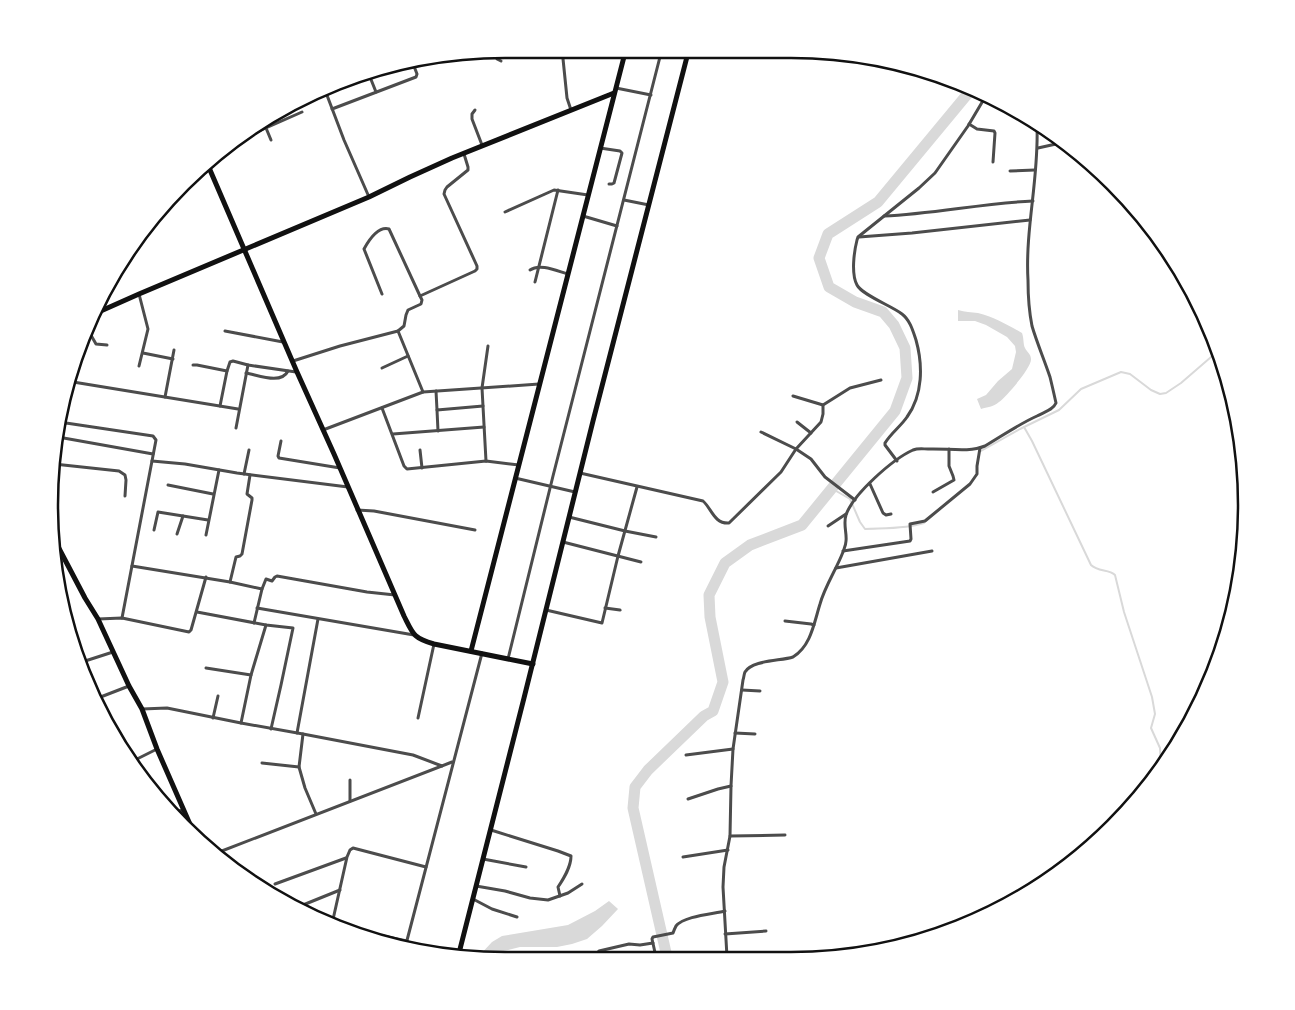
<svg xmlns="http://www.w3.org/2000/svg" width="1295" height="1010" font-family="'Nunito Sans',sans-serif">
<style>
.water{fill:#d9d9d9}
.lines{fill:none;stroke-linecap:round;stroke-linejoin:round}
.stream{stroke:#d9d9d9;stroke-width:2}
.river{stroke:#d9d9d9;stroke-width:11}
.minor{stroke:#4c4c4c;stroke-width:3}
.secondary{stroke:#111;stroke-width:5}
.primary{stroke:#111;stroke-width:5}
.rim{fill:none;stroke:#111;stroke-width:2.5}
</style>
<rect width="100%" height="100%" fill="#fff"/>
<g class="water">
<path d="M 958,310 C 965,312 971,312 978,313 C 994,317 1008,325 1022,333 C 1024,338 1023,344 1025,348 C 1027,352 1031,354 1031,359 C 1032,367 1006,397 999,402 C 993,407 987,407 981,409 L 977,399 L 986,395 L 998,381 L 1012,369 L 1016,352 L 1015,346 L 1007,337 L 986,325 L 975,321 L 958,321 Z"/>
<polygon points="609,901 618,909 602,926 587,939 572,944 557,947 520,947 493,954 489,957 478,957 492,942 502,936 568,925 595,911"/>
</g>
<g class="lines">
<g class="stream">
<path d="M 1024,427 L 1032,441 L 1091,565 C 1098,572 1109,569 1115,575 L 1124,612 L 1152,697 L 1155,714 L 1151,728 L 1160,748 L 1161,768"/>
<polyline points="981,451 1020,429 1059,410 1081,389 1121,372 1130,374 1151,390 1160,394 1166,393 1181,383 1218,351"/>
<path d="M 831,488 L 850,499 L 860,522 L 865,529 C 883,528 907,529 924,523"/>
<polyline points="1147,785 1147,777 1157,773"/>
</g>
<polyline class="river" points="667,957 633,808 635,787 648,770 704,716 713,711 723,682 710,617 709,595 725,563 750,545 802,525 895,411 907,378 905,348 894,325 883,312 855,302 829,287 819,258 828,234 878,202 970,91"/>
<g class="minor">
<polyline points="562,49 567,98 571,110"/>
<polyline points="498,50 497,59 501,61"/>
<polyline points="485,55 486,51"/>
<polyline points="458,57 459,55"/>
<polyline points="368,72 376,92"/>
<polyline points="616,88 651,95"/>
<polyline points="325,90 344,140 369,197"/>
<polyline points="332,109 416,77 417,74 412,61"/>
<polyline points="475,110 472,114 472,119 482,145"/>
<polyline points="969,124 977,129 994,131 995,133 993,162"/>
<polyline points="256,126 259,131"/>
<polyline points="266,128 271,140"/>
<polyline points="234,142 302,112"/>
<polyline points="600,148 620,151 622,153 614,183 612,184 609,184"/>
<polyline points="1038,148 1065,142"/>
<polyline points="1010,171 1035,170"/>
<polyline points="624,200 649,205"/>
<polyline points="505,212 554,190 588,195"/>
<polyline points="583,216 617,226"/>
<path d="M 884,216 C 934,214 983,203 1033,201"/>
<polyline points="859,237 912,233 1030,220"/>
<path d="M 530,270 C 540,263 557,271 568,274"/>
<polyline points="535,282 558,190"/>
<polyline points="139,294 148,329 139,366"/>
<path d="M 382,294 L 364,249 C 369,240 378,226 389,229 L 420,296"/>
<polyline points="88,330 96,344 107,345"/>
<polyline points="225,331 283,342"/>
<polyline points="398,331 423,392"/>
<polyline points="143,353 173,359"/>
<polyline points="293,361 340,346 398,331 404,326 406,315 408,310 421,304 422,300 420,296 475,271 477,269 477,266 444,194 445,190 447,187 468,170 468,167 464,154"/>
<polyline points="193,365 197,365 227,371"/>
<polyline points="382,368 408,356"/>
<path d="M 246,373 C 258,375 281,385 288,371"/>
<polyline points="67,381 238,409"/>
<polyline points="436,391 437,410 483,406"/>
<polyline points="793,396 823,405"/>
<polyline points="165,397 174,350"/>
<polyline points="220,406 227,371 230,362 233,361 248,365"/>
<polyline points="382,408 404,466 407,469 486,461 519,465"/>
<polyline points="437,410 438,431"/>
<polyline points="797,422 811,433"/>
<polyline points="236,428 248,365 296,372"/>
<polyline points="323,430 423,392 539,384"/>
<polyline points="761,432 796,449 811,459 825,477 855,500"/>
<polyline points="393,434 484,427"/>
<polyline points="58,435 62,426 66,423 153,436 156,440 122,618"/>
<polyline points="58,437 153,454"/>
<polyline points="281,441 278,456 279,458 340,468"/>
<polyline points="420,450 422,468"/>
<polyline points="152,461 185,464 237,473 348,487"/>
<polyline points="486,461 482,388 488,346"/>
<path d="M 897,461 L 885,445 L 885,443 C 891,433 901,426 907,417 C 923,395 923,365 916,340 C 913,331 910,320 902,314 C 892,306 862,295 857,285 C 851,274 854,252 857,240 L 858,237 L 919,188 L 935,173 L 968,126 L 984,99"/>
<polyline points="54,464 119,471 125,475 126,480 125,496"/>
<path d="M 580,473 L 703,501 C 712,509 714,524 729,523 L 781,472 L 796,449 L 821,422 L 823,414 L 823,405 L 850,388 L 881,380"/>
<polyline points="244,474 249,450"/>
<polyline points="515,478 575,492"/>
<polyline points="870,484 883,513 886,515 891,514"/>
<polyline points="168,485 213,494"/>
<polyline points="933,492 954,480 953,476 949,466 949,449"/>
<polyline points="357,510 374,511 475,530"/>
<polyline points="569,517 625,531 656,537"/>
<polyline points="828,526 846,514"/>
<polyline points="154,530 158,512 208,520"/>
<polyline points="177,534 183,516"/>
<polyline points="206,535 219,470"/>
<polyline points="563,542 641,562"/>
<polyline points="843,551 910,541 911,539 910,524 925,521 970,484 977,474 977,466 980,448"/>
<polyline points="132,566 230,582 262,589 254,623"/>
<polyline points="836,568 932,551"/>
<polyline points="230,582 236,557 240,556 242,554 252,500 252,498 247,494 250,475"/>
<polyline points="262,589 266,579 272,581 275,577 277,576 367,592 395,595"/>
<polyline points="257,608 414,635"/>
<polyline points="605,608 620,610"/>
<polyline points="546,610 602,623 618,556 637,487"/>
<polyline points="197,612 266,625 293,628 281,685 271,729"/>
<polyline points="98,619 122,618 189,632 191,630 206,577"/>
<polyline points="785,621 811,624 814,625"/>
<polyline points="66,628 72,625"/>
<polyline points="508,659 553,476 662,49"/>
<polyline points="82,662 113,652"/>
<polyline points="206,668 251,675"/>
<polyline points="742,690 760,691"/>
<polyline points="98,698 129,686"/>
<polyline points="142,709 167,708 241,723 303,734 413,755 442,766"/>
<polyline points="213,718 218,696"/>
<polyline points="418,718 434,644"/>
<polyline points="241,723 251,675 266,625"/>
<polyline points="297,733 318,619"/>
<polyline points="735,733 755,734"/>
<polyline points="303,734 299,767 305,788 316,814"/>
<polyline points="686,755 733,749"/>
<polyline points="262,763 299,767"/>
<polyline points="130,764 133,761 157,749"/>
<polyline points="350,780 350,801"/>
<polyline points="688,799 718,789 731,786"/>
<polyline points="171,813 183,810"/>
<path d="M 491,830 L 558,851 L 571,856 C 571,867 564,878 558,887 L 560,896"/>
<polyline points="730,836 785,835"/>
<polyline points="214,854 452,762"/>
<polyline points="683,857 728,850"/>
<polyline points="483,859 526,867"/>
<polyline points="275,884 346,858"/>
<polyline points="476,886 505,891 530,898 548,900 568,893 582,884"/>
<polyline points="473,899 492,909 517,917"/>
<polyline points="298,907 340,890"/>
<polyline points="332,924 347,857 350,850 353,848 426,867"/>
<polyline points="335,926 407,941"/>
<polyline points="725,934 766,931"/>
<polyline points="405,948 482,653"/>
<polyline points="591,957 599,955"/>
<polyline points="599,957 598,952 599,951 629,944 640,945 653,943"/>
<path d="M 656,957 L 652,939 L 653,937 L 673,933 C 674,930 675,928 676,926 C 684,916 713,914 725,911"/>
<path d="M 727,957 L 723,887 L 724,867 L 730,836 L 731,786 L 733,749 L 743,680 C 744,677 744,674 745,672 C 752,660 781,661 793,657 C 811,646 814,623 820,604 C 825,586 836,570 843,552 C 844,549 846,545 846,541 C 847,533 843,524 846,515 C 853,494 893,459 913,450 C 918,448 923,449 928,449 C 947,448 968,453 985,446 C 1002,436 1019,424 1037,416 C 1044,412 1053,410 1056,403 C 1054,394 1052,385 1050,377 C 1044,359 1037,343 1032,326 C 1029,311 1028,295 1028,280 C 1025,229 1039,178 1037,127"/>
</g>
<g class="secondary">
<path d="M 207,163 L 297,372 L 334,454 L 404,616 C 413,634 413,638 434,644 L 533,664"/>
<polyline points="94,314 139,294 369,197 410,177 452,158 614,93"/>
<polyline points="53,537 85,598 98,619 129,686 142,709 157,749 196,838"/>
<polyline points="471,651 626,49"/>
</g>
<polyline class="primary" points="458,957 524,698 593,421 689,49"/>
</g>
<path d="M0 0H1295V1010H0ZM505 58H791A447 447 0 0 1 1238 505V505A447 447 0 0 1 791 952H505A447 447 0 0 1 58 505V505A447 447 0 0 1 505 58Z" fill="#fff" fill-rule="evenodd"/>
<path class="rim" d="M505 58H791A447 447 0 0 1 1238 505V505A447 447 0 0 1 791 952H505A447 447 0 0 1 58 505V505A447 447 0 0 1 505 58Z"/>
</svg>
